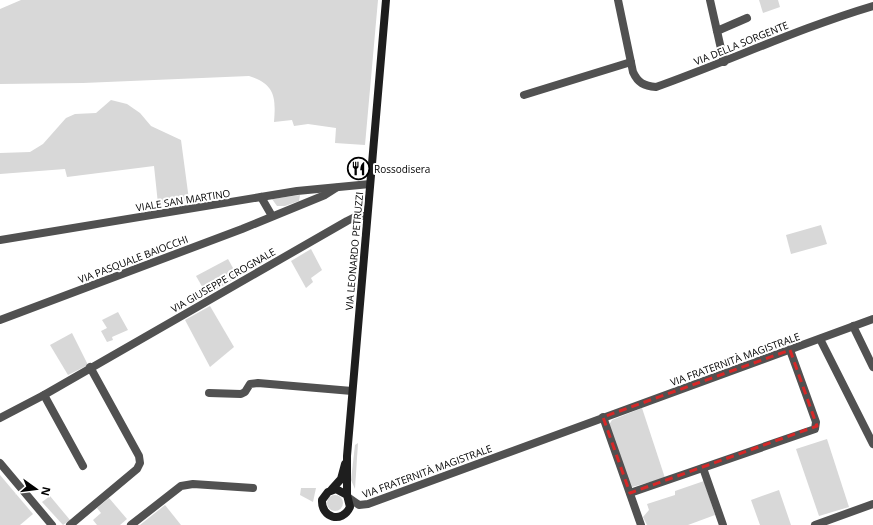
<svg xmlns="http://www.w3.org/2000/svg" width="873" height="525" font-family="'Open Sans',sans-serif">
<style>
.green{fill:#d8d8d8}
.lines{fill:none;stroke-linecap:round;stroke-linejoin:round}
.minor{stroke:#515151;stroke-width:8}
.secondary{stroke:#1e1e1e;stroke-width:8}
.marked{fill:none;stroke:#d62828;stroke-width:3;stroke-dasharray:8 5;stroke-linejoin:round}
.labels{text-anchor:middle;dominant-baseline:central;stroke-width:4;stroke-linejoin:round;paint-order:stroke}
.street-label{font-size:10px;fill:#000;stroke:#fff}
.poi-label{font-size:10px;fill:#000;stroke:#fff;text-anchor:start}
</style>
<rect width="100%" height="100%" fill="#fff"/>
<g class="green">
<path d="M 21,0 L 378,0 L 365,145 L 335,143 L 336,128 L 308,124 L 294,126 L 292,120 L 274,122 C 276,97 275,84 249,76 L 83,83 L 0,84 L 0,9 Z"/>
<polygon points="759,0 778,0 780,7 763,13"/>
<polygon points="111,100 127,104 140,113 151,126 181,140 189,200 158,204 154,166 67,177 65,169 0,174 0,153 30,152 43,144 66,118 75,114 96,113"/>
<polygon points="300,195 299,201 285,206 277,206 272,199"/>
<polygon points="821,225 827,244 791,254 786,235"/>
<polygon points="311,249 322,270 311,278 313,282 306,288 291,261"/>
<polygon points="228,259 238,277 207,295 196,276"/>
<polygon points="210,306 234,347 210,367 185,320"/>
<polygon points="118,312 128,330 112,337 113,340 107,342 101,331 107,328 102,320"/>
<polygon points="72,333 88,365 68,375 50,345"/>
<polygon points="642,408 665,478 632,487 630,487 609,425 612,420"/>
<polygon points="827,439 849,507 819,516 796,449"/>
<polygon points="358,443 355,489 351,480 355,445"/>
<polygon points="0,475 33,514 20,525 0,525"/>
<polygon points="704,481 715,515 688,525 647,525 643,517 649,510 647,504 675,495 675,491"/>
<polygon points="301,488 316,488 313,502 300,495"/>
<polygon points="779,490 791,525 760,525 751,500"/>
<circle cx="335" cy="503" r="8"/>
<polygon points="50,496 70,520 63,525 42,502"/>
<polygon points="109,498 127,519 120,525 97,525 93,520 101,513 97,508"/>
<polygon points="165,505 181,525 140,525"/>
</g>
<g class="lines">
<g class="minor">
<path d="M 618,0 L 633,72 C 638,83 644,86 656,87 C 729,61 799,28 873,6"/>
<polyline points="710,0 724,62"/>
<polyline points="717,31 747,18"/>
<polyline points="524,95 631,62"/>
<polyline points="261,197 272,216"/>
<polyline points="0,240 297,191 370,184"/>
<polyline points="0,320 242,229 325,195 336,188"/>
<polyline points="853,326 873,367"/>
<polyline points="820,339 873,444"/>
<polyline points="209,393 241,394 245,392 250,384 258,383 352,391"/>
<polyline points="44,395 83,466"/>
<polyline points="603,417 641,525"/>
<polyline points="0,418 44,395 347,221 357,216 367,216"/>
<polyline points="0,463 52,525"/>
<polyline points="703,468 723,525"/>
<polyline points="630,493 815,429 816,422 790,350"/>
<polyline points="349,498 359,505 368,504 873,319"/>
<polyline points="70,525 137,469 140,463 139,456 90,367"/>
<polyline points="131,525 181,486 193,484 253,488"/>
<polyline points="815,525 873,504"/>
</g>
<g class="secondary">
<polyline points="332,489 341,479 345,464"/>
<path d="M 347,495 L 336,489 L 328,492 L 322,500 C 321,518 342,524 350,507 L 347,495 L 347,456 L 386,0"/>
</g>
</g>
<path class="marked" d="M 790,350 L 817,426 L 630,493 L 603,417 Z"/>
<defs>
<symbol id="restaurant-ring" viewBox="-11 -11 22 22"><circle r="9.5" fill="#fff" stroke="#000" stroke-width="1.5"/><path d="M-5-6h1v4h1v-4h1v4h1v-4h1v5L-1.5 .5V6h-2V.5L-5-1ZM5-6V6H3V1.5H1.5Q1.5-4 5-6Z" fill="#000"/></symbol>
</defs>
<g fill-rule="evenodd">
<use href="#restaurant-ring" x="346" y="156" width="25" height="25"/>
</g>
<g class="labels">
<g class="street-label">
<text transform="translate(741 43) rotate(-22)">VIA DELLA SORGENTE</text>
<text transform="translate(183 200) rotate(-9)">VIALE SAN MARTINO</text>
<text transform="translate(354 251) rotate(-85)">VIA LEONARDO PETRUZZI</text>
<text transform="translate(133 259) rotate(-21)">VIA PASQUALE BAIOCCHI</text>
<text transform="translate(223 280) rotate(-30)">VIA GIUSEPPE CROGNALE</text>
<text transform="translate(735 359) rotate(-20)">VIA FRATERNITÀ MAGISTRALE</text>
<text transform="translate(427 471) rotate(-20)">VIA FRATERNITÀ MAGISTRALE</text>
</g>
<g class="poi-label">
<text x="374" y="169">Rossodisera</text>
</g>
</g>
<g transform="translate(36 489) rotate(104)" stroke="#ffffff" stroke-width="3" paint-order="stroke">
<path d="M0-3L7 15L0 10L-7 15Z" fill="#000000"/>
<text y="-6" font-size="11" font-weight="bold" text-anchor="middle" fill="#000000">N</text>
</g>
</svg>
